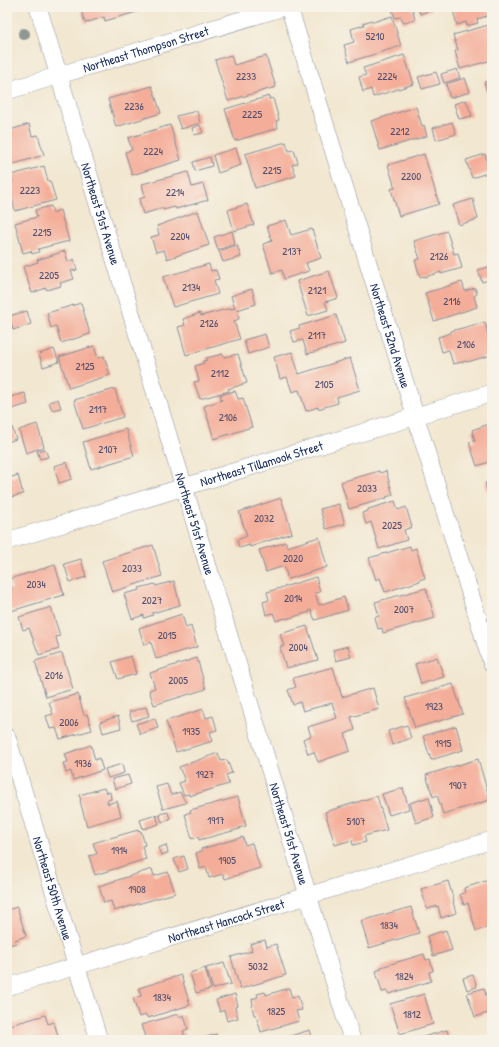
<svg xmlns="http://www.w3.org/2000/svg" width="499" height="1047" font-family="'Patrick Hand',sans-serif">
<style>
.building{fill:#f4ad99}
.lines{fill:none;stroke-linecap:round;stroke-linejoin:round}
.street-casing{stroke:#868b97;stroke-width:18}
.street{stroke:#fff;stroke-width:17}
.tree{fill:#909895}
.labels{text-anchor:middle;dominant-baseline:central;stroke-width:4;stroke-linejoin:round;paint-order:stroke}
.number-label{font-size:11px;fill:#514e6d}
.street-label{font-size:13px;fill:#1b2f5e;stroke:#f7f3e8}
</style>
<rect width="100%" height="100%" fill="#f7f3e8"/>
<filter id="ink" filterUnits="userSpaceOnUse"><feTurbulence type="fractalNoise" baseFrequency=".025" numOctaves="2"/><feDisplacementMap in="SourceGraphic" scale="8" xChannelSelector="R" yChannelSelector="G"/><feConvolveMatrix kernelMatrix="1 2 1 2 8 2 1 2 1" color-interpolation-filters="sRGB"/></filter>
<filter id="wash" filterUnits="userSpaceOnUse"><feTurbulence type="fractalNoise" baseFrequency=".012" numOctaves="4" result="noise"/><feDisplacementMap in="SourceGraphic" scale="16" xChannelSelector="R" yChannelSelector="G"/><feGaussianBlur stdDeviation="0.9" result="paint"/><feColorMatrix in="noise" values="0 0 0 0 0 0 0 0 0 0 0 0 0 0 0 0 0 1.4 0 .05"/><feComposite in="paint" operator="in"/></filter>
<g filter="url(#wash)">
<rect width="100%" height="100%" fill="#f2e7d0"/>
<g id="blocks">
<g class="building">
<polygon points="80,7 138,7 140,11 105,21 104,17 85,23"/>
<polygon points="391,7 412,7 415,20 403,23 401,17 395,18"/>
<polygon points="418,7 431,7 432,10 420,14"/>
<polygon points="452,7 488,7 491,15 477,19 478,23 467,26 466,22 457,25"/>
<polygon points="392,16 401,46 349,62 344,45 354,42 351,29 364,25 363,23 372,20 373,22"/>
<polygon points="492,24 492,60 460,69 455,51 458,50 453,35"/>
<polygon points="231,55 234,65 266,56 276,87 228,101 215,60"/>
<polygon points="404,55 414,84 373,97 371,89 363,92 359,77 366,75 363,68"/>
<polygon points="457,69 460,78 444,83 441,74"/>
<polygon points="436,72 440,84 422,89 418,77"/>
<polygon points="465,78 470,92 450,98 446,84"/>
<polygon points="492,80 492,108 484,82"/>
<polygon points="152,86 161,113 116,127 108,99"/>
<polygon points="269,96 269,99 273,98 279,120 276,121 278,128 235,141 225,109"/>
<polygon points="466,100 472,116 459,119 454,104"/>
<polygon points="416,107 422,126 424,125 427,136 380,150 371,121"/>
<polygon points="197,111 200,123 181,129 176,116"/>
<polygon points="452,122 456,134 436,140 433,128"/>
<polygon points="29,124 32,136 38,135 44,155 7,166 7,131"/>
<polygon points="170,125 181,160 132,175 125,152 132,150 128,138"/>
<polygon points="200,125 203,133 194,135 192,128"/>
<polygon points="286,142 289,151 294,150 298,163 292,165 296,176 255,188 245,154"/>
<polygon points="236,148 241,165 218,173 213,155"/>
<polygon points="424,154 439,204 399,216 391,189 395,188 388,165"/>
<polygon points="485,154 490,172 472,178 466,160"/>
<polygon points="210,157 212,166 195,171 193,162"/>
<polygon points="44,166 48,181 50,181 56,200 15,211 12,199 8,200 7,196 7,184 13,182 11,175"/>
<polygon points="188,172 192,187 203,184 208,200 176,209 175,207 163,210 163,208 143,214 139,199 145,197 142,184"/>
<polygon points="473,199 478,219 459,225 453,205"/>
<polygon points="247,204 254,225 234,231 228,210"/>
<polygon points="51,206 53,213 60,210 69,241 38,249 39,252 32,254 31,251 23,253 15,223 37,217 35,210"/>
<polygon points="198,211 209,245 167,259 164,250 156,252 151,237 159,235 157,226"/>
<polygon points="286,220 291,235 312,229 321,258 306,263 309,271 284,279 282,270 272,273 263,244 272,241 267,226"/>
<polygon points="232,231 235,244 218,250 214,237"/>
<polygon points="447,231 454,254 458,253 462,268 441,274 441,272 425,277 424,276 420,277 415,260 420,259 414,241"/>
<polygon points="237,245 241,257 223,262 219,251"/>
<polygon points="65,251 68,262 74,259 77,270 71,271 74,279 60,283 61,286 47,290 46,288 32,293 23,267 38,262 37,260"/>
<polygon points="209,264 211,271 216,270 219,279 214,280 218,294 173,307 163,277"/>
<polygon points="492,266 492,279 482,282 478,270"/>
<polygon points="329,271 338,298 325,302 328,310 308,316 297,281"/>
<polygon points="462,282 465,291 475,288 477,294 474,296 477,307 434,321 425,293"/>
<polygon points="252,289 256,304 237,310 239,319 234,321 240,339 186,355 178,327 185,325 183,319 200,313 201,316 231,308 231,309 235,308 231,296"/>
<polygon points="81,303 90,334 61,343 56,326 51,328 47,313"/>
<polygon points="27,311 31,324 13,330 9,316"/>
<polygon points="336,315 345,343 307,354 303,340 294,342 290,331 300,328 299,326"/>
<polygon points="485,322 488,334 492,333 492,355 467,362 467,361 453,364 449,350 442,352 438,337 451,333 451,331"/>
<polygon points="265,334 269,347 248,354 244,340"/>
<polygon points="94,346 98,358 104,356 110,375 69,388 59,357"/>
<polygon points="54,349 59,362 43,367 39,354"/>
<polygon points="292,352 299,374 350,358 360,390 337,397 338,403 318,409 318,407 306,411 299,390 292,392 287,377 280,379 274,357"/>
<polygon points="223,354 224,357 238,354 247,383 228,389 229,391 200,399 194,382 199,381 195,366 204,363 203,361 207,360 206,358"/>
<polygon points="115,389 123,417 83,429 74,400"/>
<polygon points="235,391 238,399 243,398 252,427 214,439 204,406 222,400 220,395"/>
<polygon points="25,393 28,404 9,410 7,403 7,398"/>
<polygon points="58,399 61,408 52,410 49,402"/>
<polygon points="8,415 16,439 7,442 7,416"/>
<polygon points="492,423 492,461 477,466 469,442 475,441 472,430"/>
<polygon points="37,424 44,447 26,453 19,430"/>
<polygon points="126,429 134,456 91,469 83,442"/>
<polygon points="45,449 48,457 40,459 37,451"/>
<polygon points="67,462 72,479 59,483 54,466"/>
<polygon points="379,471 380,473 386,471 393,495 386,497 387,498 349,509 341,482"/>
<polygon points="7,472 9,478 18,475 23,494 7,498"/>
<polygon points="492,481 492,506 485,483"/>
<polygon points="281,498 292,533 250,547 250,545 239,548 237,540 247,536 239,512"/>
<polygon points="395,501 398,510 406,507 412,527 404,530 407,540 379,549 371,522 366,524 362,513 368,511 368,509"/>
<polygon points="339,504 345,524 326,529 320,509"/>
<polygon points="319,537 327,567 288,579 284,566 266,572 259,550 286,542 287,547"/>
<polygon points="153,545 162,576 112,592 102,561"/>
<polygon points="410,546 411,550 416,548 425,578 419,580 420,581 385,592 380,578 376,580 369,558"/>
<polygon points="81,559 86,577 70,582 64,564"/>
<polygon points="55,565 64,595 11,611 7,596 7,590 12,589 9,579"/>
<polygon points="316,577 320,592 315,593 319,605 344,597 348,610 315,620 311,610 309,611 310,612 286,619 285,618 276,621 273,613 266,615 263,602 269,600 267,592"/>
<polygon points="174,581 180,605 152,613 153,615 144,618 144,615 132,619 124,594 140,590 139,588 155,584 156,586"/>
<polygon points="426,588 435,618 383,633 382,628 378,629 375,617 379,616 375,602"/>
<polygon points="51,607 60,636 56,637 59,649 39,655 29,628 23,630 19,617"/>
<polygon points="182,614 186,628 191,626 197,647 156,659 151,642 144,645 139,628"/>
<polygon points="307,626 318,660 286,668 280,647 284,646 280,634"/>
<polygon points="348,646 351,657 336,661 333,650"/>
<polygon points="62,653 73,689 46,697 35,661"/>
<polygon points="131,656 136,674 118,679 112,662"/>
<polygon points="437,657 444,677 421,684 415,664"/>
<polygon points="197,658 206,689 154,705 149,690 155,688 150,673"/>
<polygon points="333,667 342,697 373,688 379,709 351,717 355,730 345,734 350,751 318,762 314,752 308,754 303,739 311,736 308,727 337,718 332,703 303,711 300,702 293,705 288,690 296,687 293,678"/>
<polygon points="453,684 463,714 415,728 405,698"/>
<polygon points="78,694 84,715 87,714 92,730 60,739 56,728 50,729 46,716 53,714 49,702"/>
<polygon points="146,707 149,716 132,721 129,712"/>
<polygon points="203,709 206,718 213,716 217,730 210,732 213,741 176,752 166,721"/>
<polygon points="118,716 121,728 103,733 100,722"/>
<polygon points="155,718 158,728 140,734 136,724"/>
<polygon points="407,725 411,738 392,745 388,731"/>
<polygon points="456,726 463,750 431,760 423,736"/>
<polygon points="91,745 95,760 99,758 103,770 73,780 71,771 66,773 63,763 68,762 65,754"/>
<polygon points="218,753 221,761 227,760 232,773 226,775 229,784 189,796 189,794 184,795 179,783 185,781 179,767"/>
<polygon points="478,759 490,800 443,814 437,795 433,797 426,775"/>
<polygon points="122,764 124,773 108,778 105,769"/>
<polygon points="128,775 131,784 115,789 112,779"/>
<polygon points="167,784 171,795 180,792 186,803 163,809 156,787"/>
<polygon points="104,788 106,793 110,792 111,799 107,800 108,804 117,801 121,816 87,826 80,801 81,800 79,795"/>
<polygon points="403,788 409,809 389,815 382,794"/>
<polygon points="377,796 387,830 364,836 366,842 353,845 352,840 335,845 325,812"/>
<polygon points="238,797 246,826 239,828 240,829 199,840 198,837 192,839 185,814 191,812 190,810"/>
<polygon points="429,797 434,817 416,823 410,803"/>
<polygon points="168,812 170,819 162,822 159,814"/>
<polygon points="156,815 159,824 143,829 140,820"/>
<polygon points="138,830 138,832 141,831 145,845 142,846 146,859 95,875 89,856 97,854 93,843"/>
<polygon points="243,837 245,845 252,843 260,868 225,879 223,874 209,878 206,867 200,869 196,853 202,851 201,849"/>
<polygon points="166,845 168,853 161,855 158,848"/>
<polygon points="184,856 188,869 179,872 174,859"/>
<polygon points="152,869 154,876 168,872 175,893 114,911 111,901 104,903 99,886"/>
<polygon points="492,879 492,926 476,931 468,903 464,905 460,894 465,893 464,888"/>
<polygon points="448,881 454,901 453,902 456,913 441,918 438,906 427,909 421,889"/>
<polygon points="17,907 26,936 15,940 16,943 7,946 7,910"/>
<polygon points="411,907 419,933 369,948 361,921"/>
<polygon points="446,930 452,950 433,956 427,936"/>
<polygon points="265,940 267,947 276,944 286,975 240,989 231,957 252,951 250,944"/>
<polygon points="424,954 426,960 430,959 433,971 429,972 431,981 389,994 387,991 382,992 376,971 381,969 381,967"/>
<polygon points="224,963 231,984 213,989 206,968"/>
<polygon points="205,968 211,989 196,993 190,973"/>
<polygon points="181,975 190,1005 148,1018 146,1015 139,1017 133,998 141,996 139,988"/>
<polygon points="473,975 477,987 467,990 463,978"/>
<polygon points="289,988 292,998 298,996 302,1010 296,1011 299,1021 261,1032 256,1015 254,1015 252,1006 253,1005 252,999 258,997 257,994 265,992 266,995"/>
<polygon points="484,988 491,1012 475,1017 467,993"/>
<polygon points="235,994 238,1006 235,1007 238,1018 227,1021 224,1010 220,1012 216,1000"/>
<polygon points="424,994 433,1024 400,1034 390,1004"/>
<polygon points="178,1014 179,1017 184,1015 188,1029 183,1031 186,1040 146,1040 141,1025"/>
<polygon points="45,1015 48,1024 54,1022 59,1040 7,1040 7,1026"/>
<polygon points="310,1030 313,1040 277,1040"/>
<polygon points="447,1030 449,1038 454,1037 455,1040 413,1040"/>
<polygon points="216,1034 218,1040 196,1040"/>
</g>
</g>
</g>
<g filter="url(#ink)">
<use href="#blocks" fill-opacity="0" stroke="#868b97" stroke-width="1"/>
<g class="lines">
<defs>
<g id="street">
<path id="s1" d="M 38,7 L 352,1040"/>
<path id="s2" d="M 289,7 L 492,664"/>
<path id="s3" d="M 7,91 L 284,7"/>
<path id="s4" d="M 7,541 L 492,393"/>
<path id="s5" d="M 7,737 L 99,1040"/>
<path id="s6" d="M 7,987 L 492,840"/>
</g>
</defs>
<use href="#street" class="street-casing"/>
<use href="#street" class="street"/>
</g>
<circle class="tree" cx="24" cy="34" r="6"/>
</g>
<g class="labels">
<g class="number-label">
<text x="375" y="36">5210</text>
<text x="246" y="76">2233</text>
<text x="387" y="76">2224</text>
<text x="134" y="106">2236</text>
<text x="252" y="114">2225</text>
<text x="400" y="131">2212</text>
<text x="153" y="151">2224</text>
<text x="272" y="170">2215</text>
<text x="411" y="176">2200</text>
<text x="30" y="190">2223</text>
<text x="175" y="192">2214</text>
<text x="42" y="232">2215</text>
<text x="180" y="236">2204</text>
<text x="292" y="251">2137</text>
<text x="439" y="256">2126</text>
<text x="49" y="275">2205</text>
<text x="191" y="287">2134</text>
<text x="317" y="290">2121</text>
<text x="452" y="301">2116</text>
<text x="209" y="323">2126</text>
<text x="317" y="335">2117</text>
<text x="466" y="344">2106</text>
<text x="85" y="366">2125</text>
<text x="220" y="373">2112</text>
<text x="324" y="384">2105</text>
<text x="98" y="409">2117</text>
<text x="228" y="417">2106</text>
<text x="108" y="449">2107</text>
<text x="367" y="488">2033</text>
<text x="264" y="518">2032</text>
<text x="392" y="525">2025</text>
<text x="293" y="558">2020</text>
<text x="132" y="568">2033</text>
<text x="36" y="584">2034</text>
<text x="293" y="598">2014</text>
<text x="152" y="600">2027</text>
<text x="404" y="609">2007</text>
<text x="167" y="635">2015</text>
<text x="298" y="647">2004</text>
<text x="54" y="675">2016</text>
<text x="178" y="680">2005</text>
<text x="434" y="706">1923</text>
<text x="69" y="722">2006</text>
<text x="191" y="731">1935</text>
<text x="443" y="743">1915</text>
<text x="83" y="763">1936</text>
<text x="205" y="774">1927</text>
<text x="458" y="785">1907</text>
<text x="216" y="820">1917</text>
<text x="356" y="821">5107</text>
<text x="119" y="850">1914</text>
<text x="227" y="860">1905</text>
<text x="137" y="889">1908</text>
<text x="389" y="925">1834</text>
<text x="258" y="966">5032</text>
<text x="404" y="976">1824</text>
<text x="162" y="997">1834</text>
<text x="276" y="1011">1825</text>
<text x="412" y="1014">1812</text>
</g>
<g class="street-label">
<text stroke="none"><textPath href="#s3" startOffset="145">Northeast Thompson Street</textPath></text>
<text stroke="none"><textPath href="#s1" startOffset="216">Northeast 51st Avenue</textPath></text>
<text stroke="none"><textPath href="#s2" startOffset="344">Northeast 52nd Avenue</textPath></text>
<text stroke="none"><textPath href="#s4" startOffset="266">Northeast Tillamook Street</textPath></text>
<text stroke="none"><textPath href="#s1" startOffset="540">Northeast 51st Avenue</textPath></text>
<text stroke="none"><textPath href="#s1" startOffset="864">Northeast 51st Avenue</textPath></text>
<text stroke="none"><textPath href="#s5" startOffset="158">Northeast 50th Avenue</textPath></text>
<text stroke="none"><textPath href="#s6" startOffset="229">Northeast Hancock Street</textPath></text>
</g>
</g>
<rect width="499" height="1047" fill="none" stroke="#f7f3e8" stroke-width="24"/>
</svg>
